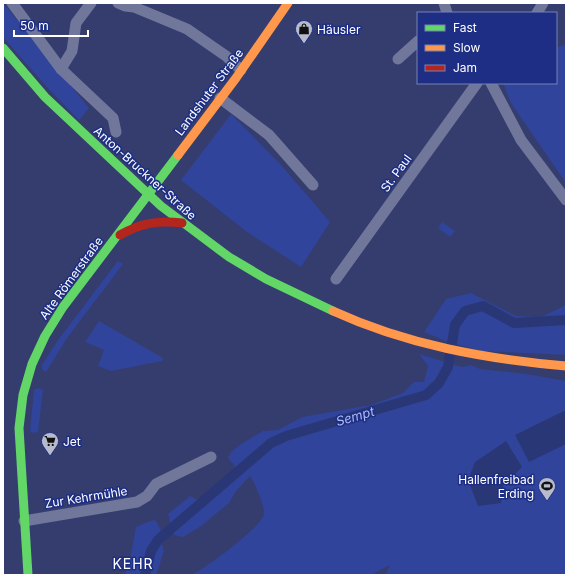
<svg xmlns="http://www.w3.org/2000/svg" width="569" height="578" font-family="Inter,sans-serif">
<style>
.green{fill:#31449b}
.water{fill:#2a3776}
.lines{fill:none;stroke-linecap:round;stroke-linejoin:round}
.canal{stroke:#2a3776;stroke-width:10}
.street{stroke:#70779b;stroke-width:11}
.fast{stroke:#63d668;stroke-width:9}
.slow{stroke:#ff974d;stroke-width:9}
.jam{stroke:#b3261e;stroke-width:9}
.labels{text-anchor:middle;dominant-baseline:central;stroke-width:3;stroke-linejoin:round;paint-order:stroke}
.poi-label{font-size:12px;fill:#fff;stroke:#1d2e84;text-anchor:start}
.street-label{font-size:12px;fill:#fff;stroke:#1d2e84}
.water-label{font-size:13px;font-style:italic;fill:#afbbf2;stroke:#1d2e84}
.quarter-label{font-size:14px;letter-spacing:1px;fill:#fff;stroke:#1d2e84}
</style>
<rect width="100%" height="100%" fill="#343d6d"/>
<g class="green">
<polygon points="3,3 89,108 79,120 46,86 3,37"/>
<polygon points="566,44 566,183 511,103 503,83 556,83 556,48"/>
<polygon points="231,114 281,165 330,222 301,267 247,232 181,180"/>
<polygon points="442,222 455,231 450,237 438,228"/>
<polygon points="118,261 123,264 67,338 46,372 42,369 42,365 58,340"/>
<polygon points="471,293 516,316 541,317 566,305 566,355 481,351 446,341 424,332 446,299"/>
<polygon points="99,321 163,358 162,361 111,371 98,366 104,350 85,342"/>
<path d="M 419,354 L 462,367 L 471,365 L 480,369 L 526,374 L 566,381 L 566,575 L 385,575 L 390,565 L 371,575 L 191,575 C 203,570 262,527 264,514 C 265,507 255,483 250,476 L 236,491 L 229,503 L 201,526 L 183,537 L 174,535 L 168,514 L 190,496 L 206,504 L 238,474 L 234,465 L 228,458 L 231,452 L 241,444 L 263,431 L 278,430 L 302,417 L 371,405 L 403,393 L 414,382 L 424,382 L 428,366 Z"/>
<polygon points="38,388 43,390 38,432 34,433 30,431 34,390"/>
<polygon points="153,520 156,521 162,533 161,542 164,551 156,575 125,575 130,560 136,527"/>
</g>
<g class="water">
<polygon points="566,410 566,444 529,462 515,435"/>
<polygon points="506,441 522,467 503,486 501,503 478,506 468,480 475,462"/>
</g>
<g class="lines">
<polyline class="canal" points="145,575 151,551 158,540 271,443 286,436 426,395 439,383 448,367 455,325 465,311 483,306 514,323 566,320"/>
<g class="street">
<polyline points="12,3 61,69 113,118 116,132"/>
<polyline points="118,3 125,6 134,7 187,29 226,56 241,70"/>
<polyline points="444,3 447,13"/>
<polyline points="537,13 543,3"/>
<polyline points="398,59 418,41"/>
<polyline points="61,69 72,51 76,23 91,3"/>
<polyline points="491,83 521,140 566,200"/>
<polyline points="220,98 269,135 313,185"/>
<polyline points="336,279 477,83"/>
<polyline points="24,521 137,502 147,496 156,484 211,457"/>
</g>
<g class="fast">
<polyline points="3,48 45,97 161,206 229,257 266,279 333,311"/>
<polyline points="28,575 19,428 23,395 32,364 45,336 63,307 178,155"/>
</g>
<g class="slow">
<polyline points="178,155 236,78 288,3"/>
<path d="M 333,311 C 407,345 486,359 566,366"/>
</g>
<path class="jam" d="M 120,235 C 141,223 158,220 182,223"/>
</g>
<defs>
<symbol id="shop-pin" viewBox="-11 -11 22 30"><path d="M0 17L-7.5 6A9.5 9.5 0 1 1 7.5 6Z" fill="#b8bbcc" stroke="#1d2e84"/><path d="M-5-2.5h2.3a2.7 3.5 0 0 1 5.4 0H5L5.5 6h-11ZM-1.5-2.5h3a1.5 2.3 0 0 0-3 0Z" fill="#111"/></symbol>
<symbol id="supermarket-pin" viewBox="-11 -11 22 30"><path d="M0 17L-7.5 6A9.5 9.5 0 1 1 7.5 6Z" fill="#b8bbcc" stroke="#1d2e84"/><path d="M-6-5.5h2.5l.6 2H6L4.5 2H-2.5L-4.4-4H-6ZM-1.5 3.2a1.3 1.3 0 1 0 .1 0ZM3 3.2a1.3 1.3 0 1 0 .1 0Z" fill="#111"/></symbol>
<symbol id="stadium-pin" viewBox="-11 -11 22 30"><path d="M0 17L-7.5 6A9.5 9.5 0 1 1 7.5 6Z" fill="#b8bbcc" stroke="#1d2e84"/><path d="M0-5a6.5 5 0 1 0 0 10a6.5 5 0 1 0 0-10ZM-3.5-1.8h7v3.6h-7Z" fill="#111"/></symbol>
</defs>
<g fill-rule="evenodd">
<use href="#shop-pin" x="294" y="19" width="20" height="27"/>
<use href="#supermarket-pin" x="40" y="431" width="20" height="27"/>
<use href="#stadium-pin" x="537" y="476" width="20" height="27"/>
</g>
<g class="labels">
<g class="poi-label">
<text x="317" y="29">Häusler</text>
<text x="63" y="441">Jet</text>
<text x="534" y="479" text-anchor="end">Hallenfreibad<tspan x="534" dy="14">Erding</tspan></text>
</g>
<g class="street-label">
<text transform="translate(209 92) rotate(-53)">Landshuter Straße</text>
<text transform="translate(145 173) rotate(42)">Anton-Bruckner-Straße</text>
<text transform="translate(396 173) rotate(-54)">St. Paul</text>
<text transform="translate(71 278) rotate(-54)">Alte Römerstraße</text>
<text transform="translate(86 497) rotate(-9)">Zur Kehrmühle</text>
</g>
<g class="water-label">
<text transform="translate(355 416) rotate(-16)">Sempt</text>
</g>
<g class="quarter-label">
<text x="133" y="563">KEHR</text>
</g>
</g>
<rect width="569" height="578" fill="none" stroke="#ffffff" stroke-width="8"/>
<rect x="417" y="12" width="140" height="72" fill="#1d2e84" stroke="#7782b5"/>
<rect x="425" y="25" width="20" height="6" fill="#63d668" stroke="#7782b5"/>
<text x="453" y="32" font-size="12" fill="#ffffff">Fast</text>
<rect x="425" y="45" width="20" height="6" fill="#ff974d" stroke="#7782b5"/>
<text x="453" y="52" font-size="12" fill="#ffffff">Slow</text>
<rect x="425" y="65" width="20" height="6" fill="#b3261e" stroke="#7782b5"/>
<text x="453" y="72" font-size="12" fill="#ffffff">Jam</text>
<path d="M14 30v6h74v-6" fill="none" stroke="#ffffff" stroke-width="2"/>
<text x="20" y="30" font-size="12" fill="#ffffff" stroke="#1d2e84" stroke-width="3" paint-order="stroke">50 m</text>
</svg>
